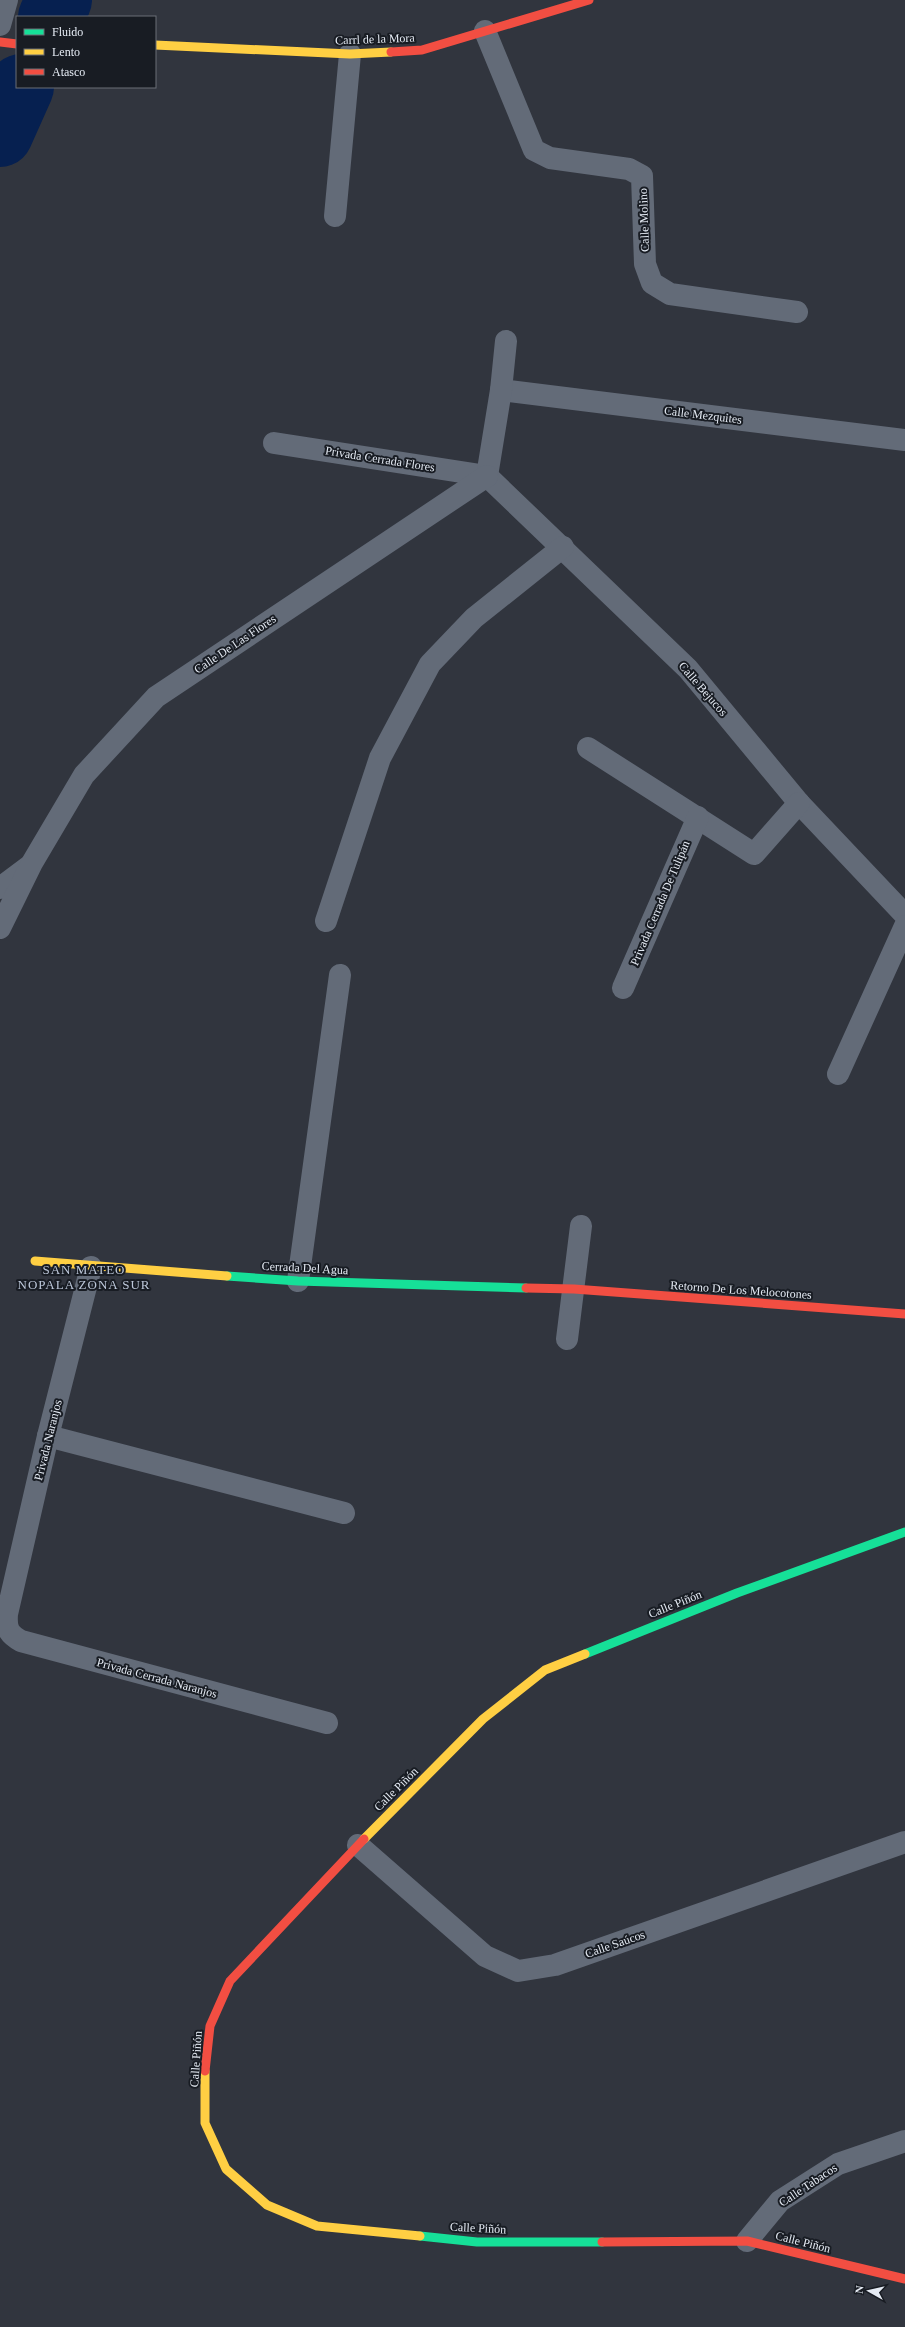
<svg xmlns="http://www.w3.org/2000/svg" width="905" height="2327" font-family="Georgia,serif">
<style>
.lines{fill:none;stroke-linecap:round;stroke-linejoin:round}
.river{stroke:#062050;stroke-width:66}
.street{stroke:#636b78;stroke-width:22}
.fast{stroke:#16e098;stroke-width:9}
.slow{stroke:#ffcf43;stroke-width:9}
.jam{stroke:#f24e42;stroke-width:9}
.labels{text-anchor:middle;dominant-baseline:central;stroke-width:4;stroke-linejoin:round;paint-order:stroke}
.street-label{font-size:12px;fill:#e5ebf4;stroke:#181c23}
.neighbourhood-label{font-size:13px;letter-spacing:1px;fill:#bcc7d9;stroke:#181c23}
</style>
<rect width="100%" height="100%" fill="#31353e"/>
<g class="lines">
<g class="river">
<polyline points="51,17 59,0"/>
<polyline points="0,134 21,87"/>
</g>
<g class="street">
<polyline points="0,25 7,0"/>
<polyline points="485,31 534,150 550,158 629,169 642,176 645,264 652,283 670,294 797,312"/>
<polyline points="335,216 350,54"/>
<polyline points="501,390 905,440"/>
<polyline points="274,443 487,476"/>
<polyline points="487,476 688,669 799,803 905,915"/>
<polyline points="487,476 501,390 506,341"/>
<polyline points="588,748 754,854 799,803"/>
<polyline points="0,888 28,867"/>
<polyline points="326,921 380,758 430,664 474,618 563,547"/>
<polyline points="0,928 32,863 84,775 156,697 487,476"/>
<polyline points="623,988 698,817"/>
<polyline points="838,1074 905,926"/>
<path d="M 91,1267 L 48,1436 L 7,1614 C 6,1628 8,1634 21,1641 L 327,1723"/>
<polyline points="298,1281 340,975"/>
<polyline points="567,1339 581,1226"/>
<polyline points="48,1436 344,1513"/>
<polyline points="358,1845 485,1956 518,1971 555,1965 905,1842"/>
<polyline points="747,2241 780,2201 838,2164 905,2141"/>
</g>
<g class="fast">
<polyline points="227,1276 298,1281 526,1288"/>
<polyline points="585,1654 737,1593 905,1532"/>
<polyline points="420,2236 477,2242 602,2242"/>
</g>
<g class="slow">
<polyline points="155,45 350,54 391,52"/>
<polyline points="35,1261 227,1276"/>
<polyline points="364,1839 483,1719 545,1670 585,1654"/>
<polyline points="205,2071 205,2123 226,2169 267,2205 317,2226 420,2236"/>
</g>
<g class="jam">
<polyline points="0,42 17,44"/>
<polyline points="391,52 422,50 589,0"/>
<polyline points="526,1288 574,1289 905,1314"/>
<polyline points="205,2071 210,2026 230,1981 364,1839"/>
<polyline points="602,2242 747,2241 905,2279"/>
</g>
</g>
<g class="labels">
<g class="street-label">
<text transform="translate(375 39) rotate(-2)">Carrl de la Mora</text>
<text transform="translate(644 220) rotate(-92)">Calle Molino</text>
<text transform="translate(703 415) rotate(7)">Calle Mezquites</text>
<text transform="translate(380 459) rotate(9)">Privada Cerrada Flores</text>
<text transform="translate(235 644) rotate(-34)">Calle De Las Flores</text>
<text transform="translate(703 689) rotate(49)">Calle Bejucos</text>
<text transform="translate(660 903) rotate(-67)">Privada Cerrada De Tulipán</text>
<text transform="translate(305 1268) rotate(3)">Cerrada Del Agua</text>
<text transform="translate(741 1290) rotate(4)">Retorno De Los Melocotones</text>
<text transform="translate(48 1440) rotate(-76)">Privada Naranjos</text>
<text transform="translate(675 1604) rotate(-22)">Calle Piñón</text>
<text transform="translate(157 1678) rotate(15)">Privada Cerrada Naranjos</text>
<text transform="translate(396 1789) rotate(-45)">Calle Piñón</text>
<text transform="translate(615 1944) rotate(-19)">Calle Saúcos</text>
<text transform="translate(196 2059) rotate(-86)">Calle Piñón</text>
<text transform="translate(808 2185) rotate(-34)">Calle Tabacos</text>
<text transform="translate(478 2228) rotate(3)">Calle Piñón</text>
<text transform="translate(803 2242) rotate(14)">Calle Piñón</text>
</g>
<g class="neighbourhood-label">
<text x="84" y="1269">SAN MATEO<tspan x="84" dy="15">NOPALA ZONA SUR</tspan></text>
</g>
</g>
<rect x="16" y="16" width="140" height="72" fill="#181c23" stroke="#6a6f77"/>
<rect x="24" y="29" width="20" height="6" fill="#16e098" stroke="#6a6f77"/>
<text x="52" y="36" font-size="12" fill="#e5ebf4">Fluido</text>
<rect x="24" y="49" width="20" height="6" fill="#ffcf43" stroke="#6a6f77"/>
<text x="52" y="56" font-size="12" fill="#e5ebf4">Lento</text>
<rect x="24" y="69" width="20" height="6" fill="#f24e42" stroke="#6a6f77"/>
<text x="52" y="76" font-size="12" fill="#e5ebf4">Atasco</text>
<g transform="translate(869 2291) rotate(278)" stroke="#181c23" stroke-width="3" paint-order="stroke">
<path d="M0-3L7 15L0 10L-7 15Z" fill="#e5ebf4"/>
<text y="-6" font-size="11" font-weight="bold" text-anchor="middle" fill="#e5ebf4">N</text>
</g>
</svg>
